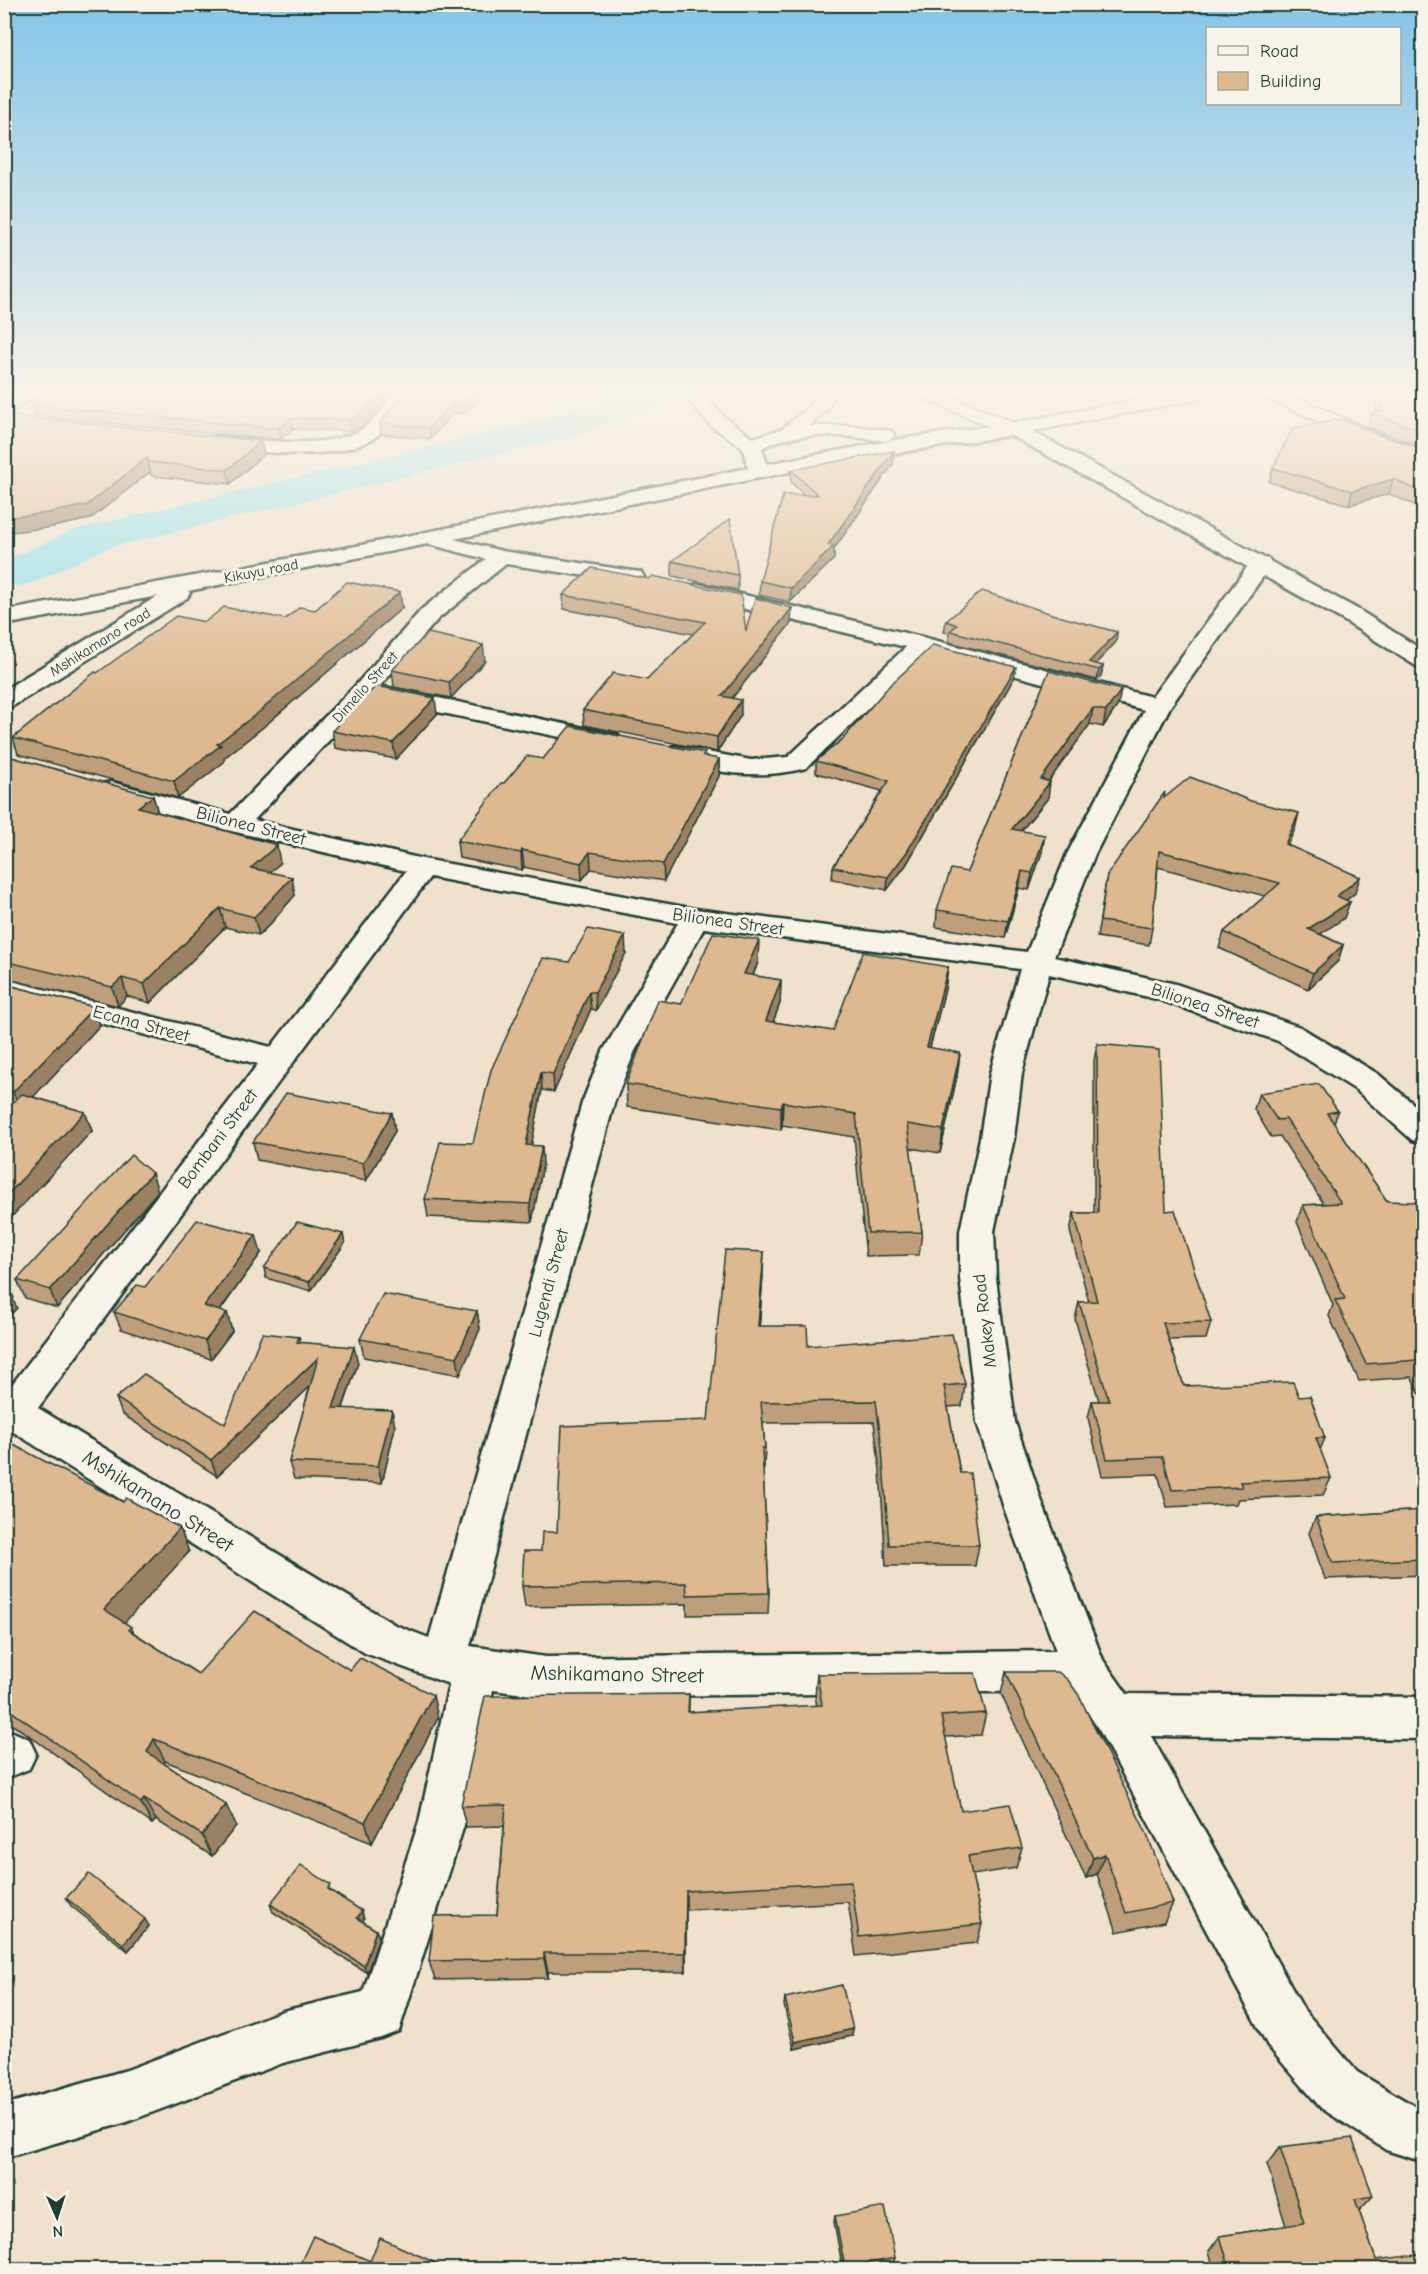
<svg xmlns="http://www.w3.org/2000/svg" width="1428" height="2274" font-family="'Comic Neue',sans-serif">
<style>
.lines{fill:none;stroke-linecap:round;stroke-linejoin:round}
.river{fill:#8fdfed;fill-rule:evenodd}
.minor-casing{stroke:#1f3d34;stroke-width:5}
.tertiary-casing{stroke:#1f3d34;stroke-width:5}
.trunk-casing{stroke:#1f3d34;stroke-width:5}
.minor{fill:#f7f3e8;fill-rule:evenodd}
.tertiary{fill:#f7f3e8;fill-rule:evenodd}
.trunk{fill:#f7f3e8;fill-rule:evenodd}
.wall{fill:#bf9e7b;stroke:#1f3d34;stroke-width:1.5}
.shaded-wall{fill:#9b8164;stroke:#1f3d34;stroke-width:1.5}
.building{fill:#deb88f;stroke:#1f3d34;stroke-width:1.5}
.labels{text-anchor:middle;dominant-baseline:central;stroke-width:6;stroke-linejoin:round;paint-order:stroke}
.far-street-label{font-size:15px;fill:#1f3d34;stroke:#f7f3e8}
.street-label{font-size:18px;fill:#1f3d34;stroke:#f7f3e8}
.near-street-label{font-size:21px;fill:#1f3d34;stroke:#f7f3e8}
</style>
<rect width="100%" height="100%" fill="#f0e1cd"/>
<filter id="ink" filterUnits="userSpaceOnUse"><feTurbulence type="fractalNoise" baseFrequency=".0167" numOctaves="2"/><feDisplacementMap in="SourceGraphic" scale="12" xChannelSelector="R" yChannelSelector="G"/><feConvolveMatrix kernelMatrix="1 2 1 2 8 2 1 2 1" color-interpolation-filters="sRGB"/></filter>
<g filter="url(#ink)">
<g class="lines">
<polygon class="river" points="621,393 679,393 674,401 562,439 107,548 35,582 19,586 4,582 4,561 76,529 536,422"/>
<defs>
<g id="minor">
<polygon points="17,393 39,393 10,413 4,414 4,401"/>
<path d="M 394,393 L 413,393 C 403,407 391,426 377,436 C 338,463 263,452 218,448 L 211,446 L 209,442 L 211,438 L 218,436 C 258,440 329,451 364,428 C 376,419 385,405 394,393 Z"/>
<path d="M 683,393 L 702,393 L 724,417 L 753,438 L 782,429 L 809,407 L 819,393 L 837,393 L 827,409 L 810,426 L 854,426 L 892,431 L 894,435 L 892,439 L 885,441 C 847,436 797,429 762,448 L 767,464 L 900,439 L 1013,423 L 1020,425 L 1022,429 L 1020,433 L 1013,435 L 845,461 L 454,539 L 502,551 L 633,571 L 641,572 L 644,577 L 641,582 L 633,583 L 506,564 L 438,619 L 380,686 L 618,735 L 621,740 L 618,745 L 609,747 L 369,698 L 254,820 L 423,859 L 695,909 L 1027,952 L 1067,854 L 1144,710 L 927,652 L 806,768 C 756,781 714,772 665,759 L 661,754 L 665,749 L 674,746 L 751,760 L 788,757 L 906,647 L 690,596 L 687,591 L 690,586 L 698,584 L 922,637 L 1152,697 L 1253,559 L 1261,558 L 1269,559 L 1272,564 L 1170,707 L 1095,854 L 1054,957 L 1176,984 L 1300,1027 L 1378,1074 L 1424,1113 L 1424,1143 L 1412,1140 L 1356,1090 L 1278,1041 L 1157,999 L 1049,974 L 1022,1073 L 1014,1138 L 994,1231 L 996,1278 L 1015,1422 L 1044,1508 L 1103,1660 L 1127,1694 L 1424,1697 L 1424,1739 L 1151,1736 L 1304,2010 L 1357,2072 L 1414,2106 L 1424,2108 L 1424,2162 L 1386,2150 L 1321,2108 L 1268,2046 L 1099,1730 L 1074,1691 L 546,1697 L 493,1690 L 465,1822 L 399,2031 L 381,2038 L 283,2063 L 127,2122 L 4,2158 L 4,2105 L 127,2070 L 283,2011 L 363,1992 L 419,1822 L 449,1684 L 365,1653 L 4,1426 L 4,1391 L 7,1391 L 258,1064 L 4,998 L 4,979 L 271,1047 L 406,871 L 227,830 L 102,796 L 98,790 L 102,784 L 111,782 L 230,814 L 356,685 L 422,609 L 486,559 L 428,544 L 188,591 L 190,593 L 187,598 L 13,706 L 4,708 L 4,690 L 158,596 L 4,625 L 4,611 L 356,546 L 748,468 L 743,448 L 710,425 ZM 430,877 L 678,923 L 603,1051 L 582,1103 L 429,1638 L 395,1625 L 38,1408 ZM 704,928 L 1020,969 L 990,1073 L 980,1138 L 960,1231 L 960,1278 L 977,1422 L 1004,1508 L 1056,1651 L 546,1657 L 470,1646 L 614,1103 L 635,1051 Z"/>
<polygon points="1262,393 1287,393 1387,438 1424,450 1424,463 1373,446 1265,397"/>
<polygon points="13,1732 29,1739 36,1754 29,1769 4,1779 4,1735"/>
</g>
<polygon id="tertiary" points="1173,393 1213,393 1204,398 1013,435 1006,433 1004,429 1006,425 1013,423"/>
<polygon id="trunk" points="918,393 943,393 1026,428 1359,610 1424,651 1424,668 1416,666 1343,620 1012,436 921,397"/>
</defs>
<use href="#minor" class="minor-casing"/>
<use href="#tertiary" class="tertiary-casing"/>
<use href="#trunk" class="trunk-casing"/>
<use href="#minor" class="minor"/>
<use href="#tertiary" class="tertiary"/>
<use href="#trunk" class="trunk"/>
</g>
<g class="wall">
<polygon points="391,393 361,427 351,431 293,429 281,439 273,439 35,416 32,405"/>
<polygon points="405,393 490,393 461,414 453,413 430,439 381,434 380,423"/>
<polygon points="1377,393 1424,393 1424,447 1368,427 1371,413 1376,412 1375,401"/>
<polygon points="4,420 264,454 230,484 152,476 150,472 90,519 52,527 4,533"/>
<polygon points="1376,434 1424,449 1424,509 1389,494 1349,505 1269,482 1273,468"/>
<polygon points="894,451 893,464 834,549 834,559 790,602 759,595 760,581 804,495 791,482 791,470"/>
<polygon points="1424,551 1424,570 1418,567 1422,552"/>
<polygon points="672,561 738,575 738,590 672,576"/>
<polygon points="592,568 746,631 791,623 732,698 741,715 717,752 584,725 583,710 647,680 693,634 564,609 563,595"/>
<polygon points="402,608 262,728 224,758 224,762 178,798 18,754 13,738 205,622 285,619 315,610"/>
<polygon points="946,621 1117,632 1116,642 1096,664 1103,666 1101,676 1097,680 949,642 949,633 944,632"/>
<polygon points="485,661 451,698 394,687 392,670"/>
<polygon points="1049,671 1118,705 1103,727 1090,724 1048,782 1048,798 1021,831 1042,852 1029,890 1019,888 1005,938 936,927 937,910 967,872"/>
<polygon points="1014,678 906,865 887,890 832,879 833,867 882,791 816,773 816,761 843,739"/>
<polygon points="437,714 396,759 335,748 332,731"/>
<polygon points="4,755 153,796 158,813 280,863 270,872 295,895 271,923 259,935 225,927 150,1003 127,996 118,1006 4,978"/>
<polygon points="705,757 719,759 719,776 664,881 591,869 582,880 524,867 522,870 459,858 457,841 504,783 543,759"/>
<polygon points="1164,798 1295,829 1287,845 1355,893 1346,900 1344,918 1320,934 1343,945 1338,961 1308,989 1219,948 1224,932 1265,896 1158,867 1152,928 1149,945 1097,937 1107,875"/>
<polygon points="626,953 596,1010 591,1009 554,1092 542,1090 531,1145 543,1164 532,1222 428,1217 425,1199 473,1143 569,962"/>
<polygon points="758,962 753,976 781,980 780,1003 773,1022 833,1031 948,967 945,989 930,1048 960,1053 957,1076 940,1153 910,1148 922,1232 919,1255 866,1256 854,1137 782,1125 781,1130 627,1107 626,1084 681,1004"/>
<polygon points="4,984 94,1007 100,1025 33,1097 85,1112 92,1131 4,1106"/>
<polygon points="1097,1044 1211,1322 1206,1339 1169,1340 1184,1386 1299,1397 1325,1438 1320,1450 1331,1478 1323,1495 1238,1499 1236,1504 1167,1507 1158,1474 1102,1476 1088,1418 1092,1401 1099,1401 1075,1319 1079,1302 1089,1302 1070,1231 1074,1213 1094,1213 1094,1061"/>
<polygon points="1259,1093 1338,1111 1334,1124 1387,1201 1424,1222 1424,1403 1411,1377 1359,1381 1329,1316 1333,1305 1297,1222 1303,1205 1324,1204 1280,1136 1271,1137 1254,1109"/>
<polygon points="392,1113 395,1131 366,1181 257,1160 253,1142"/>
<polygon points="158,1191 57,1308 25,1298 17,1280"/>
<polygon points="345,1243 311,1291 266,1278 264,1268"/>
<polygon points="261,1253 220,1311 227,1313 232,1331 211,1359 121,1329 114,1312 145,1287"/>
<polygon points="763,1274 759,1326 808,1346 965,1384 962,1406 948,1407 960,1473 979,1545 975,1566 886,1566 880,1470 874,1422 763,1423 765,1448 764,1469 763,1469 769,1593 768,1614 687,1615 687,1604 525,1607 522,1586 541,1551 708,1420"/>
<polygon points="477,1311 480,1329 460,1375 364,1357 360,1339"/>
<polygon points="299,1337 301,1342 358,1363 343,1408 395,1427 382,1483 294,1479 289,1462 310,1386 217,1476 122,1414 116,1398 225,1424"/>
<polygon points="4,1432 10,1443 189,1552 124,1622 131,1627 134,1633 198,1674 350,1670 438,1718 372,1843 165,1761 164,1763 226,1805 236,1826 212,1856 156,1820 152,1824 24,1732 4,1720"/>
<polygon points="1424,1510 1424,1575 1325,1579 1309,1533 1316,1517"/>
<polygon points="1006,1672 1173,1903 1164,1922 1117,1932 1097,1874 1086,1878 1001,1694"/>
<polygon points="817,1674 986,1713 981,1735 945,1737 961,1811 1022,1848 1016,1868 972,1875 982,1924 977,1943 856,1956 848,1902 686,1910 686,1972 548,1972 548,1978 435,1980 429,1961 497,1915 504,1826 466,1827 461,1806 689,1694 689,1712 817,1706 815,1696"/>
<polygon points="334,1892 364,1919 362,1921 376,1930 379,1937 367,1973 273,1912 270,1904"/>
<polygon points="66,1898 149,1926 128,1951 71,1906"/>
<polygon points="785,1998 852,2036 794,2049 784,2005"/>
<polygon points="1280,2147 1373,2196 1359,2211 1376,2260 1424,2270 1214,2270 1209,2251 1220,2236 1286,2226 1267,2164"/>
<polygon points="835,2216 895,2258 893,2264 863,2270 843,2270 834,2222"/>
</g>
<g class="shaded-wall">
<polygon points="380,393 391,393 361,427 351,431 349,420"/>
<polygon points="474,393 490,393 461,414 460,404"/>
<polygon points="452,403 453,413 430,439 429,428"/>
<polygon points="291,418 293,429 281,439 279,428"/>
<polygon points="261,441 264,454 230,484 227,470"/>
<polygon points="894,451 893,464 834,549 834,559 790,602 791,588 828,545"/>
<polygon points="147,458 150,472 90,519 52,527 4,533 4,518"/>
<polygon points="1393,479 1389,494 1349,505 1352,491"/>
<polygon points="400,592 402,608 262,728 224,758 224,762 178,798 174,781 217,744"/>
<polygon points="792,608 791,623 722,711 722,696"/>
<polygon points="1117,632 1116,642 1092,668 1089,662"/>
<polygon points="483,645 485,661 451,698 449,682"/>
<polygon points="1103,666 1101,676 1097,680 1099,670"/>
<polygon points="1016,667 1014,678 906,865 887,890 888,877"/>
<polygon points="1121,690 1118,705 1103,727 1106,711"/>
<polygon points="435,698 437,714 396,759 393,743"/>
<polygon points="741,700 741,715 717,752 717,737"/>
<polygon points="1093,708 1090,724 1038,796 1041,779"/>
<polygon points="719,759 719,776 664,881 663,864"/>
<polygon points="1050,782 1048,798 1009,845 1012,829"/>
<polygon points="153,796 158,813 138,807"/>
<polygon points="1299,813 1295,829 1280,860 1285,844"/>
<polygon points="1045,835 1042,852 1029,890 1032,873"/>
<polygon points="277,845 280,863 255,886 251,868"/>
<polygon points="522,850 524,867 522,870 521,853"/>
<polygon points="590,852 591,869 582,880 581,863"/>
<polygon points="1022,871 1019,888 1005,938 1008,921"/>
<polygon points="292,877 295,895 271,923 259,935 254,917"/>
<polygon points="1360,877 1355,893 1332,912 1337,896"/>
<polygon points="1350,902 1344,918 1303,946 1308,929"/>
<polygon points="220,908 225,927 150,1003 144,984"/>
<polygon points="625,936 626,953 596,1010 595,992"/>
<polygon points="759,940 758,962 744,997 744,974"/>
<polygon points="1343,945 1338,961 1308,989 1313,973"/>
<polygon points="948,967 945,989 924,1070 927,1047"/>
<polygon points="122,978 127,996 118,1006 112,987"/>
<polygon points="781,980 780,1003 765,1044 766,1021"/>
<polygon points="589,992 591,1009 554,1092 553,1074"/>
<polygon points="94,1007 100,1025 21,1110 13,1092"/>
<polygon points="960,1053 957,1076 940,1153 943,1130"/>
<polygon points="541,1072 542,1090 528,1163 526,1145"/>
<polygon points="783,1102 782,1125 781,1130 781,1107"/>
<polygon points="85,1112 92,1131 4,1225 4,1198"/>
<polygon points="392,1113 395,1131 366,1181 363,1163"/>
<polygon points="542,1146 543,1164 532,1222 530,1204"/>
<polygon points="152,1173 158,1191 57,1308 50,1290"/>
<polygon points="343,1234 345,1243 311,1291 309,1282"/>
<polygon points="256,1235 261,1253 210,1324 204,1306"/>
<polygon points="764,1252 763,1274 758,1348 758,1326"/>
<polygon points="6,1280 14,1298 13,1300 17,1308 4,1321 4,1282"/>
<polygon points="477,1311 480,1329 460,1375 457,1357"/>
<polygon points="227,1313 232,1331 211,1359 205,1341"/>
<polygon points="354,1347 358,1363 337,1424 333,1408"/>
<polygon points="318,1358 322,1375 217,1476 211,1460"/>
<polygon points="392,1410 395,1427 382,1483 378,1466"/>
<polygon points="4,1432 15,1454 4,1452"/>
<polygon points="180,1528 189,1552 115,1633 104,1609"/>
<polygon points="433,1695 438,1718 372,1843 365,1822"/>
<polygon points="154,1739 165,1761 158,1774 147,1752"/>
<polygon points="144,1799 156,1820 152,1824 141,1803"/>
<polygon points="226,1805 236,1826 212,1856 202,1835"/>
<polygon points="1105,1854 1097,1874 1086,1878 1093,1858"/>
<polygon points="686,1891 686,1972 685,1953"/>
<polygon points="362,1911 364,1919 359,1925 357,1918"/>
<polygon points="145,1919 149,1926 128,1951 123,1944"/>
<polygon points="376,1930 379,1937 367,1973 364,1966"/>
<polygon points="544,1953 548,1972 548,1978 544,1959"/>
<polygon points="853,2029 852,2036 794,2049 795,2042"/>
</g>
<g class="building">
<polygon points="49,393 380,393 359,416 349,420 291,418 279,428 271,428 32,405"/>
<polygon points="405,393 474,393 460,404 452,403 429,428 380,423"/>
<polygon points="1379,393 1424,393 1424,432 1371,413 1382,411"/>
<polygon points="11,416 261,441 227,470 149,462 147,458 87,505 48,513 4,518 4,420"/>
<polygon points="1342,419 1376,434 1424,449 1424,493 1393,479 1352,491 1273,468 1292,429"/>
<polygon points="894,451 828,545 834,546 791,588 760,581 783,495 818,495 791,470"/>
<polygon points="730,519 738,575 672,561"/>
<polygon points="592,568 649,579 653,576 741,595 746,631 755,598 792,608 722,696 741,700 717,737 583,710 613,673 647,680 705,622 563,595"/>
<polygon points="347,582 400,592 259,712 217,744 221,745 174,781 13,738 95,672 97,673 176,616 205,622 224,607 285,619 300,607 315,610"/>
<polygon points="982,591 1058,616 1117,632 1089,662 1103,666 1099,670 950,631 957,625 946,621"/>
<polygon points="428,633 483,645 449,682 392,670"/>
<polygon points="933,645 1016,667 907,852 888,877 833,867 889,781 816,761 843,739 888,687"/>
<polygon points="1049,671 1121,690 1106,711 1093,708 1041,779 1050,782 1012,829 1045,835 1032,873 1022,871 1008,921 937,910 951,869 967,872"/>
<polygon points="376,686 435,698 393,743 332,731"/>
<polygon points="570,726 705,753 703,756 719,759 663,864 590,852 581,863 522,850 521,853 457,841 501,783 504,783 527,756 543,759"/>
<polygon points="4,755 153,796 138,807 277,845 251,868 292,877 266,905 254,917 220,908 144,984 122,978 112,987 4,961"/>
<polygon points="1190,777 1251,801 1299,813 1285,844 1360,877 1337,896 1350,902 1308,929 1343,945 1313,973 1224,932 1280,883 1159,851 1152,928 1100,921 1107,875 1165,792 1164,798"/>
<polygon points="588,929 625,936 595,992 589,992 553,1074 541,1072 526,1145 542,1146 530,1204 425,1199 440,1142 473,1143 491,1070 543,958 569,962"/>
<polygon points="713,933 759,940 744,974 781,980 766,1021 833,1031 863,952 948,967 927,1047 960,1053 943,1130 907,1124 922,1232 868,1233 856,1114 783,1102 781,1107 626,1084 658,1000 681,1004"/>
<polygon points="4,984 94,1007 13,1092 4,1089"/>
<polygon points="1097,1044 1159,1050 1166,1211 1175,1210 1211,1322 1163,1323 1184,1386 1293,1382 1299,1397 1310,1396 1325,1438 1316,1438 1331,1478 1240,1482 1242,1487 1172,1490 1163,1457 1107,1459 1092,1401 1109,1401 1079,1302 1097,1301 1074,1213 1098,1213"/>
<polygon points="1319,1084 1338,1111 1327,1113 1387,1201 1415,1202 1424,1222 1424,1244 1419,1244 1424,1253 1424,1371 1418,1360 1366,1364 1335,1300 1345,1299 1303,1205 1341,1203 1286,1119 1277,1120 1259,1093"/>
<polygon points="286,1093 392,1113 363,1163 253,1142"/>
<polygon points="22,1094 85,1112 4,1198 4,1111"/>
<polygon points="131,1155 152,1173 50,1290 17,1280"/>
<polygon points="197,1220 256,1235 204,1306 227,1313 205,1341 114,1312 137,1285 145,1287"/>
<polygon points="297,1222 343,1234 309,1282 264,1268"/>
<polygon points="725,1250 764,1252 758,1326 807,1326 808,1346 952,1334 965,1384 944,1386 960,1473 970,1473 979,1545 889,1545 882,1449 876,1401 761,1402 765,1448 762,1448 769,1593 687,1595 686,1583 522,1586 524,1551 541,1551 542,1532 557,1532 562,1426 708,1420"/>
<polygon points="4,1287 8,1289 4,1293"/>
<polygon points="383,1294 477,1311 457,1357 360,1339"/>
<polygon points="262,1333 299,1337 297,1342 354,1347 333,1408 392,1410 378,1466 289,1462 318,1358 211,1460 116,1398 144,1374 225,1424"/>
<polygon points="4,1440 123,1502 126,1498 180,1528 104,1609 131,1627 129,1630 198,1674 255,1611 350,1670 360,1658 433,1695 365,1822 154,1739 147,1752 226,1805 202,1835 144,1799 141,1803 4,1706"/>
<polygon points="1424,1510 1424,1559 1333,1563 1316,1517"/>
<polygon points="1006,1672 1058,1672 1068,1680 1078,1694 1147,1834 1173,1903 1126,1913 1105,1854 1093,1858"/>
<polygon points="975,1673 986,1713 941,1716 961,1811 1010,1804 1022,1848 968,1856 982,1924 859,1937 851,1882 686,1891 685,1953 544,1953 544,1959 429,1961 434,1916 497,1915 506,1805 461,1806 485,1696 689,1694 688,1712 822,1705 817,1674"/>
<polygon points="301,1865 331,1885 328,1889 362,1911 357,1918 376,1930 364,1966 270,1904"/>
<polygon points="89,1874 145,1919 123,1944 66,1898"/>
<polygon points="842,1985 853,2029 795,2042 785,1998"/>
<polygon points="1352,2138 1373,2196 1355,2199 1376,2260 1424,2254 1424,2270 1230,2270 1220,2236 1304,2223 1280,2147"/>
<polygon points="885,2207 895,2258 845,2268 835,2216"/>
<polygon points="313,2236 370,2261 380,2238 438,2264 436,2270 297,2270"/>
</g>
</g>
<linearGradient id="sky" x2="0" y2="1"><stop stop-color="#84c5ea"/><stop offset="0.55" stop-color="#f8f2e8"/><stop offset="1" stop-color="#f8f2e8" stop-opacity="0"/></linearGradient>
<rect width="1428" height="712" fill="url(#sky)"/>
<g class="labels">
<g class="far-street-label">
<text transform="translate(261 571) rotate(-11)">Kikuyu road</text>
<text transform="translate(100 642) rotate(-32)">Mshikamano road</text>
<text transform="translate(365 687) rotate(-48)">Dimello Street</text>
</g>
<g class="street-label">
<text transform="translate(251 826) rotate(14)">Bilionea Street</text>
<text transform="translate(728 922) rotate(8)">Bilionea Street</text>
<text transform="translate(1205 1006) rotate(18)">Bilionea Street</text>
<text transform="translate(141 1024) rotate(15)">Ecana Street</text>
<text transform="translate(218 1139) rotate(-53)">Bombani Street</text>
<text transform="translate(549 1283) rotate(-75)">Lugendi Street</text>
<text transform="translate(985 1321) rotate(-97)">Makey Road</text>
</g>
<g class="near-street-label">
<text transform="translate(158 1501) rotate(32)">Mshikamano Street</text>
<text transform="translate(617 1674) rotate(1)">Mshikamano Street</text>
</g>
</g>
<rect width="1428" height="2274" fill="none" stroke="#f7f3e8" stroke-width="24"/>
<rect x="12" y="12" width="1404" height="2250" fill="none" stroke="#1f3d34" stroke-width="2" filter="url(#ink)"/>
<rect x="1206" y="27" width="195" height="78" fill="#f7f3e8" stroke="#a1aaa0" stroke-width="1.5"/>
<rect x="1218" y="46" width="30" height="9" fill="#f7f3e8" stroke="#a1aaa0" stroke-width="1.5"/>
<text x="1260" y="57" font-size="18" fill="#1f3d34">Road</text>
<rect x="1218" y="72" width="30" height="18" fill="#deb88f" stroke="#a1aaa0" stroke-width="1.5"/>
<text x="1260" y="87" font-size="18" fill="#1f3d34">Building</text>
<g transform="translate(57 2217) rotate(177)" stroke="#f7f3e8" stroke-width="4.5" paint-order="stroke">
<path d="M0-4.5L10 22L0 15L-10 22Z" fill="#1f3d34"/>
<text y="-9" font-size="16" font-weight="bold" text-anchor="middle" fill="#1f3d34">N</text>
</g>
</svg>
